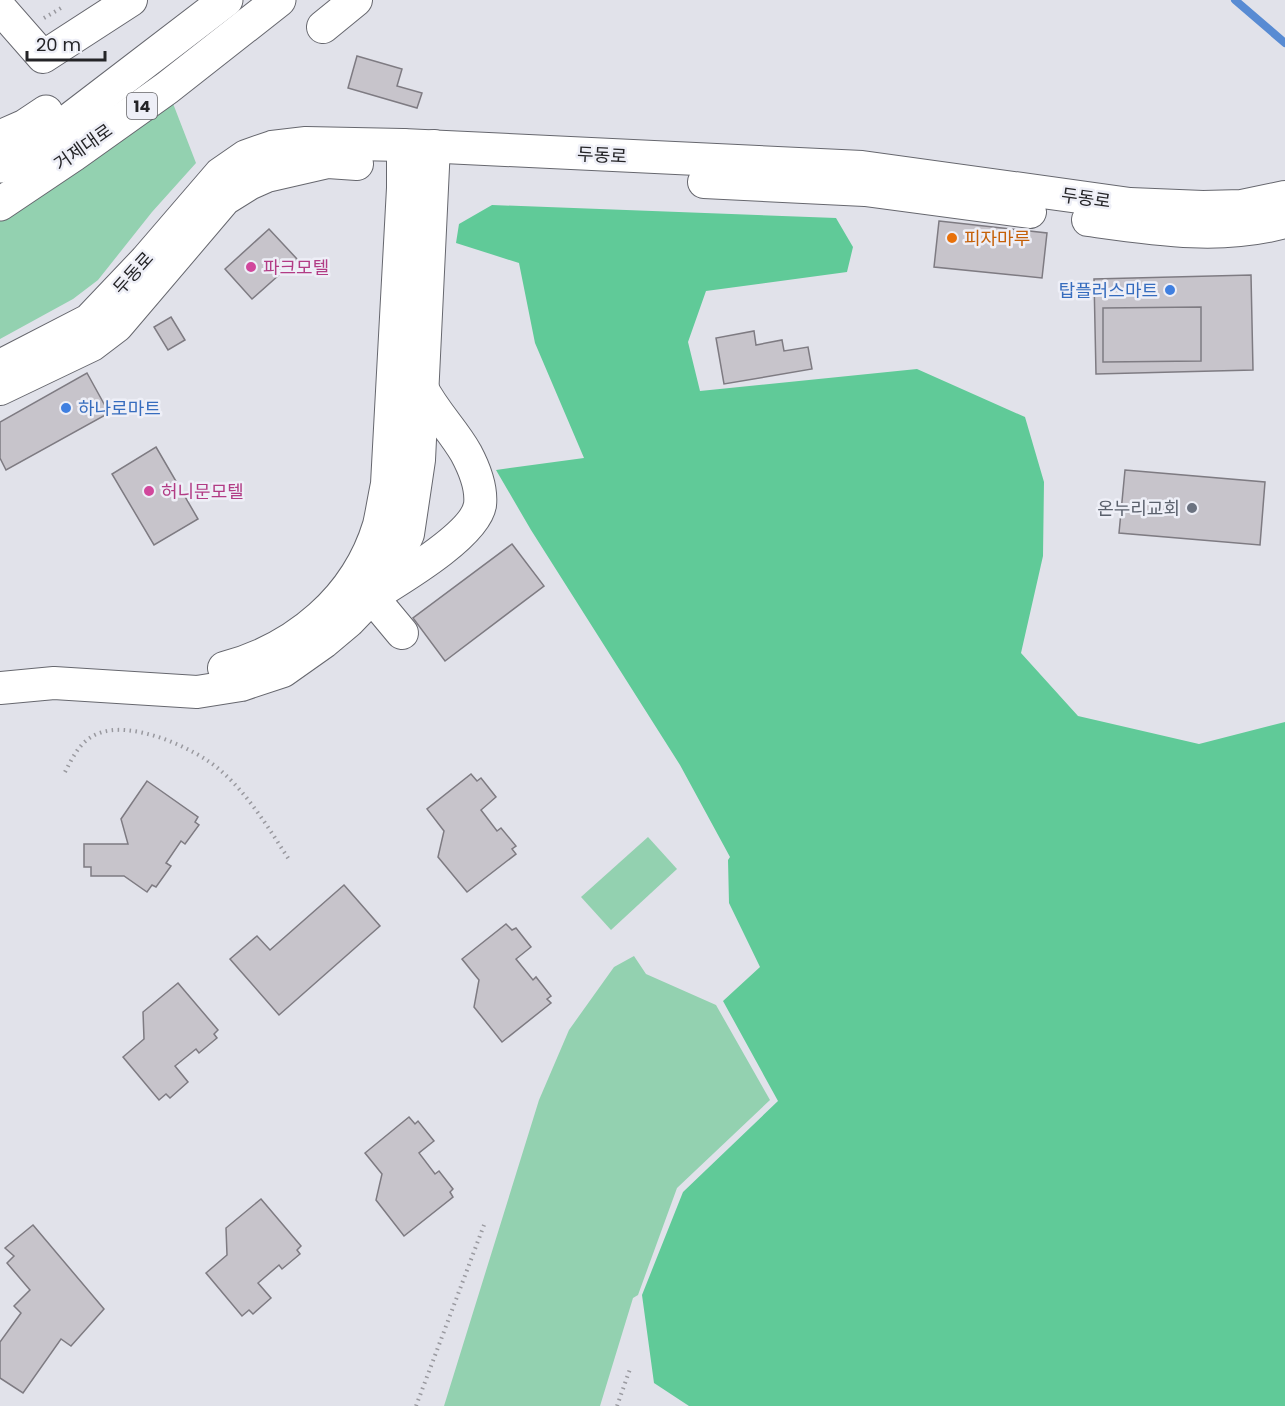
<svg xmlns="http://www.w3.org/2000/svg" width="1285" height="1406" font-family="Poppins,'Noto Sans KR',sans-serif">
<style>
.green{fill:#93d1b0}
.forest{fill:#60ca98}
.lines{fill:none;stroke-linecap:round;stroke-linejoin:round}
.stream{stroke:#588bd3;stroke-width:8}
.building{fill:#c7c4cb;stroke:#7e7b82;stroke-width:1.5}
.minor-casing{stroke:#66676e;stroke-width:34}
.highway-casing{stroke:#66676e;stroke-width:35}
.path{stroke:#99999f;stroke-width:4;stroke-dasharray:1.5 4.5;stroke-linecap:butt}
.minor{stroke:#fff;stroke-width:32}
.highway{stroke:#fff;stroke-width:33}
.food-dot{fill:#e8710a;stroke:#eeeff7;stroke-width:2}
.hotel-dot{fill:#d1479c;stroke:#eeeff7;stroke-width:2}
.shop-dot{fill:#3f7fe0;stroke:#eeeff7;stroke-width:2}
.worship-dot{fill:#6b7280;stroke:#eeeff7;stroke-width:2}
.labels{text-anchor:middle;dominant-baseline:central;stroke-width:5;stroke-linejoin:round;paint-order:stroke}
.shield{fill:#eeeff7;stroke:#616165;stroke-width:1.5}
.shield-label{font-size:16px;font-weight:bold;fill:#242427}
.street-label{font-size:18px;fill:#242427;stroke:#eeeff7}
.food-label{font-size:18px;fill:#c56008;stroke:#eeeff7;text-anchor:start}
.hotel-label{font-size:18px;fill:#b23c85;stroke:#eeeff7;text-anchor:start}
.shop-label{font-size:18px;fill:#366cbe;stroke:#eeeff7;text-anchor:end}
.worship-label{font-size:18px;fill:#5b616d;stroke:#eeeff7;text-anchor:end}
</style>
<rect width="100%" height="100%" fill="#e1e2ea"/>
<g class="green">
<polygon points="167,88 196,163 152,212 98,280 73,299 0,339 0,218"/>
<polygon points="648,837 677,869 611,930 581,897"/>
<polygon points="634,956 646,974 716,1005 770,1100 677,1188 638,1295 633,1298 600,1406 444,1406 539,1100 569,1030 614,967"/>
</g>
<polygon class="forest" points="492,205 836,218 853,247 847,272 706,291 688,342 700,391 917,369 1025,417 1044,482 1043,556 1021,653 1078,716 1199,744 1285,722 1285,1406 689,1406 654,1383 642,1295 683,1192 778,1101 723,1001 760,967 729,903 728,860 730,857 680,765 531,530 496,470 584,458 535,343 519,263 456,243 459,224"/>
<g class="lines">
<polyline class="stream" points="1235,0 1285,43"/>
</g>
<g class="building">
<polygon points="357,56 402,69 397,86 422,93 417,108 348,88"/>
<polygon points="939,221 1047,233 1042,278 934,267"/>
<polygon points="269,229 297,259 252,299 225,269"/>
<polygon points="1251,275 1253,370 1096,374 1094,279"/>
<polygon points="1201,307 1201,361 1103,362 1103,308"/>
<polygon points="171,317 185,340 168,350 154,327"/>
<polygon points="754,331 756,345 782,340 784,351 808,347 812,369 724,384 716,338"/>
<polygon points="87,373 109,413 6,470 0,458 0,422"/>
<polygon points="156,447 198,519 154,545 112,474"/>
<polygon points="1125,470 1265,482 1260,545 1119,533"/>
<polygon points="512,544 544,586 445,661 413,618"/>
<polygon points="471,774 477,781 481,778 496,797 481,810 497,831 501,828 516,846 512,849 516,854 467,892 438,857 444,831 427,809"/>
<polygon points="147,781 198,817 195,822 199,825 185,844 181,841 166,863 171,866 156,887 152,885 147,892 124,876 91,876 91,867 84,867 84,844 128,844 121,819"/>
<polygon points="344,885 380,926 279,1015 230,959 257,936 270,950"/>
<polygon points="506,924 512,930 516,928 531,947 516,959 533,980 536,977 551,996 547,999 551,1003 502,1042 474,1007 479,980 462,959"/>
<polygon points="178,983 218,1030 214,1034 217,1038 199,1053 196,1049 175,1066 188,1082 170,1098 166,1094 159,1100 123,1057 144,1039 143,1012"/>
<polygon points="409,1117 415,1124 418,1121 434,1141 419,1153 435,1174 439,1171 453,1189 450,1192 453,1197 404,1236 376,1200 382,1174 365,1153"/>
<polygon points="261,1199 301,1246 297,1250 300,1254 282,1269 279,1265 258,1283 271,1298 253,1314 249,1310 242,1316 206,1273 227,1255 226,1228"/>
<polygon points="33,1225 104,1309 71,1346 61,1339 23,1393 0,1378 0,1342 21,1313 14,1306 30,1290 7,1263 14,1256 5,1248"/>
</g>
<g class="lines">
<defs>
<g id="minor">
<polyline points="0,8 43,57 131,0"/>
<polyline points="323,27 356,0"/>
<polyline points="704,182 865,190 1030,212"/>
<path d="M 1088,220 C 1153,229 1221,240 1285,222"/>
<polyline points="0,366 89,320 146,260 220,174 246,156 272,147 306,143 403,145 862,167 1130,204 1203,207 1242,206 1285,197"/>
<polyline points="0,389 92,345 117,326 225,199 249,184 267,176 328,162 357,164"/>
<polyline points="355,584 372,597 402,633"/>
<path d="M 381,591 C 405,576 475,534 480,505 C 482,488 474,468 466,453 C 453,430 434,412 422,388"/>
<path d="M 224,668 C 296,649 357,598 379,525 C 382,512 384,498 387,484 L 403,188 L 403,145"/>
<polyline points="0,688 54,683 197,692 241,685 283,671 324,642 349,621 372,597 391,571 408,534 419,460 434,146"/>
</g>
<g id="highway">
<polyline points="0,137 25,126 46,112"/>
<polyline points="0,166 64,124 226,0"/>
<polyline points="0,204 73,155 167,88 279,0"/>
</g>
</defs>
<use href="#minor" class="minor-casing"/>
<use href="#highway" class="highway-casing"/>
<g class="path">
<polyline points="44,18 61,8"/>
<path d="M 65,772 C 73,757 80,741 97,734 C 130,719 195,748 220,770 C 249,795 269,829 290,861"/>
<polyline points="416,1406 484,1225"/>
<polyline points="617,1406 630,1369"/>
</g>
<use href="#minor" class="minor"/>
<use href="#highway" class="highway"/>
</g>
<circle class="food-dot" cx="952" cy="238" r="6"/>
<g class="hotel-dot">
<circle cx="251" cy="267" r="6"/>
<circle cx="149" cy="491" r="6"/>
</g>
<g class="shop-dot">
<circle cx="1170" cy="290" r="6"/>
<circle cx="66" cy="408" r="6"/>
</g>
<circle class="worship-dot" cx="1192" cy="508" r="6"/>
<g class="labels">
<rect class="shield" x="127" y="93" width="30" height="26" rx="4.5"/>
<g class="shield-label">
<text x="142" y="106">14</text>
</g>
<g class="street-label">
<text transform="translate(83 147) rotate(-35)">거제대로</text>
<text transform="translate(602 155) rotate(3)">두동로</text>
<text transform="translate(1086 198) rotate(8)">두동로</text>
<text transform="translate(133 273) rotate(-48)">두동로</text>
</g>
<g class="food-label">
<text x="964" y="238">피자마루</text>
</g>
<g class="hotel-label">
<text x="263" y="267">파크모텔</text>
<text x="161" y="491">허니문모텔</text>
</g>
<g class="shop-label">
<text x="1158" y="290">탑플러스마트</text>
<text x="78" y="408" text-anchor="start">하나로마트</text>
</g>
<g class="worship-label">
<text x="1180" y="508">온누리교회</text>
</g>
</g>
<path d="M27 51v9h78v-9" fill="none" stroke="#242427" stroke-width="3"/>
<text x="36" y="51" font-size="18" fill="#242427" stroke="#eeeff7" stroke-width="4.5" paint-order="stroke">20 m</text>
</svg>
